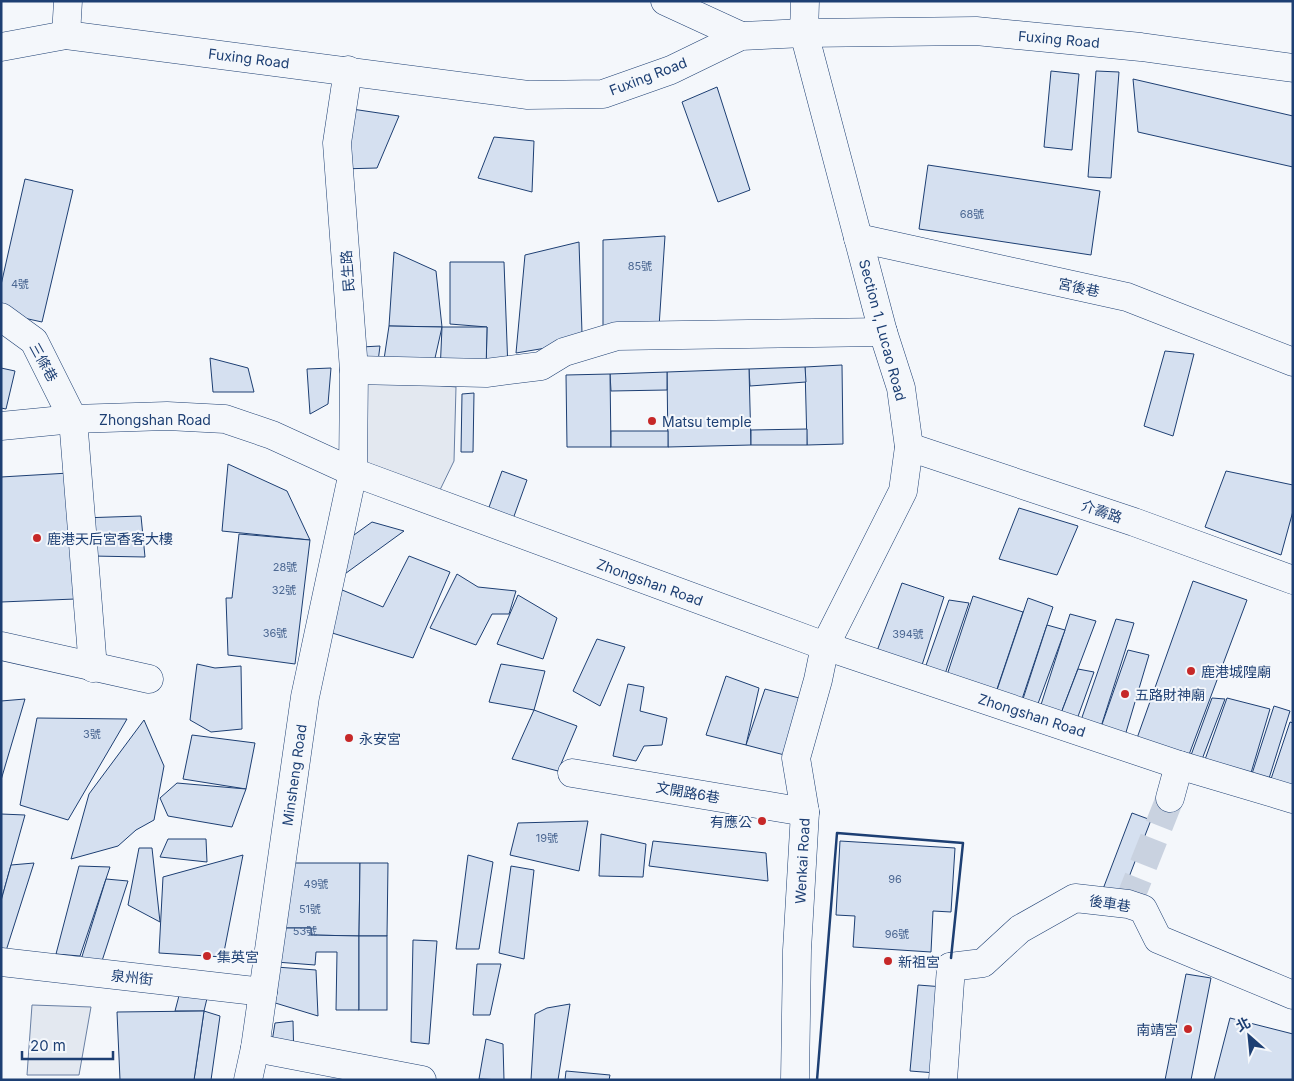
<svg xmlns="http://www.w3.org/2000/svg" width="1294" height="1081" font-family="Inter,'Noto Sans TC',sans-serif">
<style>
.parking{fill:#e3e8f0;stroke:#687fa3}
.building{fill:#d5e0f0;stroke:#1d3f73}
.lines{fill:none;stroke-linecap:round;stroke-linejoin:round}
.minor-tunnel{stroke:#c9d2e0;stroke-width:28;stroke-dasharray:28 14;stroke-linecap:butt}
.minor-casing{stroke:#1d3f73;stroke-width:29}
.minor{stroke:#f4f7fb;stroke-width:28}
.wall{stroke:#1d3f73;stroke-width:2.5}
.poi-dot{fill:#c62828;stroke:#f4f7fb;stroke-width:2}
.labels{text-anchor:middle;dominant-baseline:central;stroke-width:4;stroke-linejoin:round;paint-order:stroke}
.number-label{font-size:11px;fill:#4b6792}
.street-label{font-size:14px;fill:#1d3f73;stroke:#f4f7fb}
.poi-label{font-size:14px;fill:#1d3f73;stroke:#f4f7fb;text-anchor:start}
</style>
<rect width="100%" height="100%" fill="#f4f7fb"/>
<g class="parking">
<polygon points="359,378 456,387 454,461 439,492 357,469"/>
<polygon points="32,1005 91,1007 79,1075 27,1075"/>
</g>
<g class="building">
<polygon points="1051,71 1079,74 1072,150 1044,147"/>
<polygon points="1096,71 1119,72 1111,178 1088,177"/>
<polygon points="1133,79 1293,116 1293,167 1138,132"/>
<polygon points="717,87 750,190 718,202 682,102"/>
<polygon points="352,109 399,116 377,168 340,169"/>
<polygon points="494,137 534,141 532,192 478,178"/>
<polygon points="928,165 1100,191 1091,255 919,229"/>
<polygon points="25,179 73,190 42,322 1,313 1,285"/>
<polygon points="665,236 659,327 603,332 603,240"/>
<polygon points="579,242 582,333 546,348 516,353 525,255"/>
<polygon points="394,252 436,271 442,327 389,326"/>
<polygon points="450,262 504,262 508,370 486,373 487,327 450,324"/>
<polygon points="389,326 442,327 433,367 383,366"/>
<polygon points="442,327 487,327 486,373 440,373"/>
<polygon points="380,346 377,369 361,366 361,347"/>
<polygon points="1165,351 1194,354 1173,436 1144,426"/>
<polygon points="210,358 248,368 254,392 213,392"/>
<polygon points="842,365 843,444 807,445 805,367"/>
<polygon points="805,367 806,382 750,386 749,369"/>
<polygon points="1,368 15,371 6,409 1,408"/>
<polygon points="331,368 328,404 310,414 307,369"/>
<polygon points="749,369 751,445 668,447 667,372"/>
<polygon points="667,372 667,390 611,391 610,374"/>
<polygon points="610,374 611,447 567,447 566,375"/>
<polygon points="474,393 473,452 461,452 462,394"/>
<polygon points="807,429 807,445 751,445 751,430"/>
<rect x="611" y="431" width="57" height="16"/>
<polygon points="228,464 287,491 310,540 222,531"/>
<polygon points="502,471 527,480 513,519 488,510"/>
<polygon points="1226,471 1293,485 1293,511 1281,555 1205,527"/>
<polygon points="69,473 75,599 1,602 1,477"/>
<polygon points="1019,508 1078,526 1057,575 999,559"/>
<polygon points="141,516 145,557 92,556 81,518"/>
<polygon points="372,522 404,531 342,576 347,540"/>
<polygon points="239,534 310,540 295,664 228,655 226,598 232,598"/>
<polygon points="409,556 450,572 413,658 329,632 335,587 383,607"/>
<polygon points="457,574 478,587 516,591 509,614 492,614 476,645 430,628"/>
<polygon points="1193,581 1247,600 1187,760 1136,741"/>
<polygon points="902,583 944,597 922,665 877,651"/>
<polygon points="518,595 557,618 543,659 497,644"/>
<polygon points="973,596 1023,612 996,692 947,675"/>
<polygon points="1028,598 1053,607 1019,708 994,699"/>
<polygon points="949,600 969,603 944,677 924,671"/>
<polygon points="1070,614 1096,621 1060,716 1039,711"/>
<polygon points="1116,619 1134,623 1099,733 1079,726"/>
<polygon points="1047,625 1065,630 1036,709 1022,702"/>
<polygon points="597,639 625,647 600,706 573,691"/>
<polygon points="1128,650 1149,655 1124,739 1099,733"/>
<polygon points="197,664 215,668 241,666 242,729 211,732 190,720"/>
<polygon points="501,664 545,671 534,710 489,702"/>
<polygon points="1078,669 1094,672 1076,722 1060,716"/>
<polygon points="726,676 759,688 746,745 706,735"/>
<polygon points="628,684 644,687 640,711 667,718 662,745 644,746 636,761 613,756"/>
<polygon points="765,689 818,703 796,758 746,745"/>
<polygon points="1212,698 1225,699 1201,762 1190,758"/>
<polygon points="1227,698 1270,709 1248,783 1202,768"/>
<polygon points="25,699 1,780 1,701"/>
<polygon points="1274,706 1290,711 1266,788 1249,783"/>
<polygon points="534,710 577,726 558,771 512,759"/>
<polygon points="37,718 127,719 68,820 20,805"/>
<polygon points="144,720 164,766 154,820 136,830 118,846 71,859 89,794"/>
<polygon points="1290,722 1293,723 1293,789 1268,788"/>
<polygon points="192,735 255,743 246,789 183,779"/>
<polygon points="177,783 246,789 232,827 168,816 160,798"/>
<polygon points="1132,813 1151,820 1124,890 1103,889"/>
<polygon points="1,814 25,815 1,901"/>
<polygon points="588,821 579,871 510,855 518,823"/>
<polygon points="601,834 646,844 643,877 599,876"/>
<polygon points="168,839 206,839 207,862 160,857"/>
<polygon points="653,841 766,853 768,881 649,866"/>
<polygon points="840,841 955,848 951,912 933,911 931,952 853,947 855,916 836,915"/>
<polygon points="139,848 152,848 160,922 128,905"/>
<polygon points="243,855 223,957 159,953 163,877"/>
<polygon points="468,855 493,862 479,949 456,949"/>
<polygon points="34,863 5,954 1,953 1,901 11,865"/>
<polygon points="284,863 360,863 359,936 311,935 311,928 283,928"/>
<polygon points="360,863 388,863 387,936 359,936"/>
<polygon points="79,866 110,867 80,956 56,954"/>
<polygon points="511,866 534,870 524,959 499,953"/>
<polygon points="106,879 128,881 101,964 80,963"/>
<polygon points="283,928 311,928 311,935 359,936 359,1010 336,1010 337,952 316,952 315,965 276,962"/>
<rect x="359" y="936" width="28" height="74"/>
<polygon points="413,940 437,941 429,1044 411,1042"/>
<polygon points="477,964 501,964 490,1015 473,1015"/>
<polygon points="276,967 316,970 318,1016 272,1002"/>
<polygon points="1186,974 1211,978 1191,1080 1165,1080"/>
<polygon points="918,985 944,987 936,1073 910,1071"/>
<polygon points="181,988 209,990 204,1011 175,1011"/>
<polygon points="570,1004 558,1080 531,1080 535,1014 547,1008"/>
<polygon points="204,1011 220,1016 211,1080 194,1080"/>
<polygon points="204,1011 194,1080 120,1080 117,1012"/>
<polygon points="1230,1018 1293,1034 1293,1080 1214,1080"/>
<polygon points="293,1021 294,1064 271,1048 275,1023"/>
<polygon points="486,1039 503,1044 504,1080 479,1079"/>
<polygon points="566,1071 610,1075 609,1080 565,1080"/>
</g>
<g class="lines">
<polyline class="minor-tunnel" points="1128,904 1170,798"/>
<defs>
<g id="minor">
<polyline points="665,1 741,36"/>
<polyline points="66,35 68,1"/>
<polyline points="1,47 66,35 528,95 603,94 671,70 741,36 804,33 976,31 1141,47 1293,68"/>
<polyline points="858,238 1127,297 1293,362"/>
<polyline points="1,317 34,341 73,419 93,668"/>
<polyline points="354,370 486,373 541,366 564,352 617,336 883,332"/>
<polyline points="1,426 73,419 167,416 225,419 272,435 353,472 825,646 1179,765 1293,799"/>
<polyline points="909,447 1134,522 1293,580"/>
<polyline points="1,646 149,679"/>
<polyline points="572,773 805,812"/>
<polyline points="1170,798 1179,765"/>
<polyline points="1,962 263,992"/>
<polyline points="950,967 983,963 1020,929 1075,898 1128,904 1143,909 1158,939 1293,995"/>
<polyline points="255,1048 422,1080"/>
<polyline points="248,1080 255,1048 305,697 353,472 354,370 337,143 348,70"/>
<polyline points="795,1080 797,950 805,812 796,758 818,680 825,646 903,491 909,447 901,388 883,332 804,33 805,1"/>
<polyline points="943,1080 951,967"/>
</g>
</defs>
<use href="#minor" class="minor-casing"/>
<use href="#minor" class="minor"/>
<polyline class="wall" points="817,1080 837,833 963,843 951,958"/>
</g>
<g class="poi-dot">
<circle cx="652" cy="421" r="5"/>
<circle cx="37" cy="538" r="5"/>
<circle cx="1191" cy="671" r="5"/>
<circle cx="1125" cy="694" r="5"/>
<circle cx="349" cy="738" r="5"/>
<circle cx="762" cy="821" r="5"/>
<circle cx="207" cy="956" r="5"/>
<circle cx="888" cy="961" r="5"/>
<circle cx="1188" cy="1029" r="5"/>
</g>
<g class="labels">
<g class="number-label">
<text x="972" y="214">68號</text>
<text x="640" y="266">85號</text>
<text x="20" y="284">4號</text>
<text x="285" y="567">28號</text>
<text x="284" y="590">32號</text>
<text x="275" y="633">36號</text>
<text x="908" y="634">394號</text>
<text x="92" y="734">3號</text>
<text x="547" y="838">19號</text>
<text x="895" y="879">96</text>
<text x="316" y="884">49號</text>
<text x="310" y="909">51號</text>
<text x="305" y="931">53號</text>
<text x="897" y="934">96號</text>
</g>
<g class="street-label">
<text transform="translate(1059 39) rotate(5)">Fuxing Road</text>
<text transform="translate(249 58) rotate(7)">Fuxing Road</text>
<text transform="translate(648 76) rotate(-21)">Fuxing Road</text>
<text transform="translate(347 271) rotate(-94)">民生路</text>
<text transform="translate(1079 287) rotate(12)">宮後巷</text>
<text transform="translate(883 330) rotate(75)">Section 1, Lucao Road</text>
<text transform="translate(44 362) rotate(61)">三條巷</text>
<text x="155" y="419">Zhongshan Road</text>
<text transform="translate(1102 511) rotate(19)">介壽路</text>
<text transform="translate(650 582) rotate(20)">Zhongshan Road</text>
<text transform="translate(1032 715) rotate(18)">Zhongshan Road</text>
<text transform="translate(294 775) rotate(-82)">Minsheng Road</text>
<text transform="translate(688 792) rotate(10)">文開路6巷</text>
<text transform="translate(802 861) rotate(-87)">Wenkai Road</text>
<text transform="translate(1110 903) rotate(9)">後車巷</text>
<text transform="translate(132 977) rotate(6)">泉州街</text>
</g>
<g class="poi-label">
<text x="662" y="421">Matsu temple</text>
<text x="47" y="538">鹿港天后宮香客大樓</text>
<text x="1201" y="671">鹿港城隍廟</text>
<text x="1135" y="694">五路財神廟</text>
<text x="359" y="738">永安宮</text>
<text x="752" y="821" text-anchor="end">有應公</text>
<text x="217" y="956">集英宮</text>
<text x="898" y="961">新祖宮</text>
<text x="1178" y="1029" text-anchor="end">南靖宮</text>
</g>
</g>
<rect width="1294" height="1081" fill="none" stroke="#1d3f73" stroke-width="5"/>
<g transform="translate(1249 1036) rotate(333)" stroke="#f4f7fb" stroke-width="4" paint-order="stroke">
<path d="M0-4L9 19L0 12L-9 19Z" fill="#1d3f73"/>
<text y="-8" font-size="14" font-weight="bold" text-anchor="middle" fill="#1d3f73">北</text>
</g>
<path d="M22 1051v8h91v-8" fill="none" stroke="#1d3f73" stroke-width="2.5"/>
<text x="30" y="1051" font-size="15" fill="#1d3f73" stroke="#f4f7fb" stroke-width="4" paint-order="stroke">20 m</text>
</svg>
